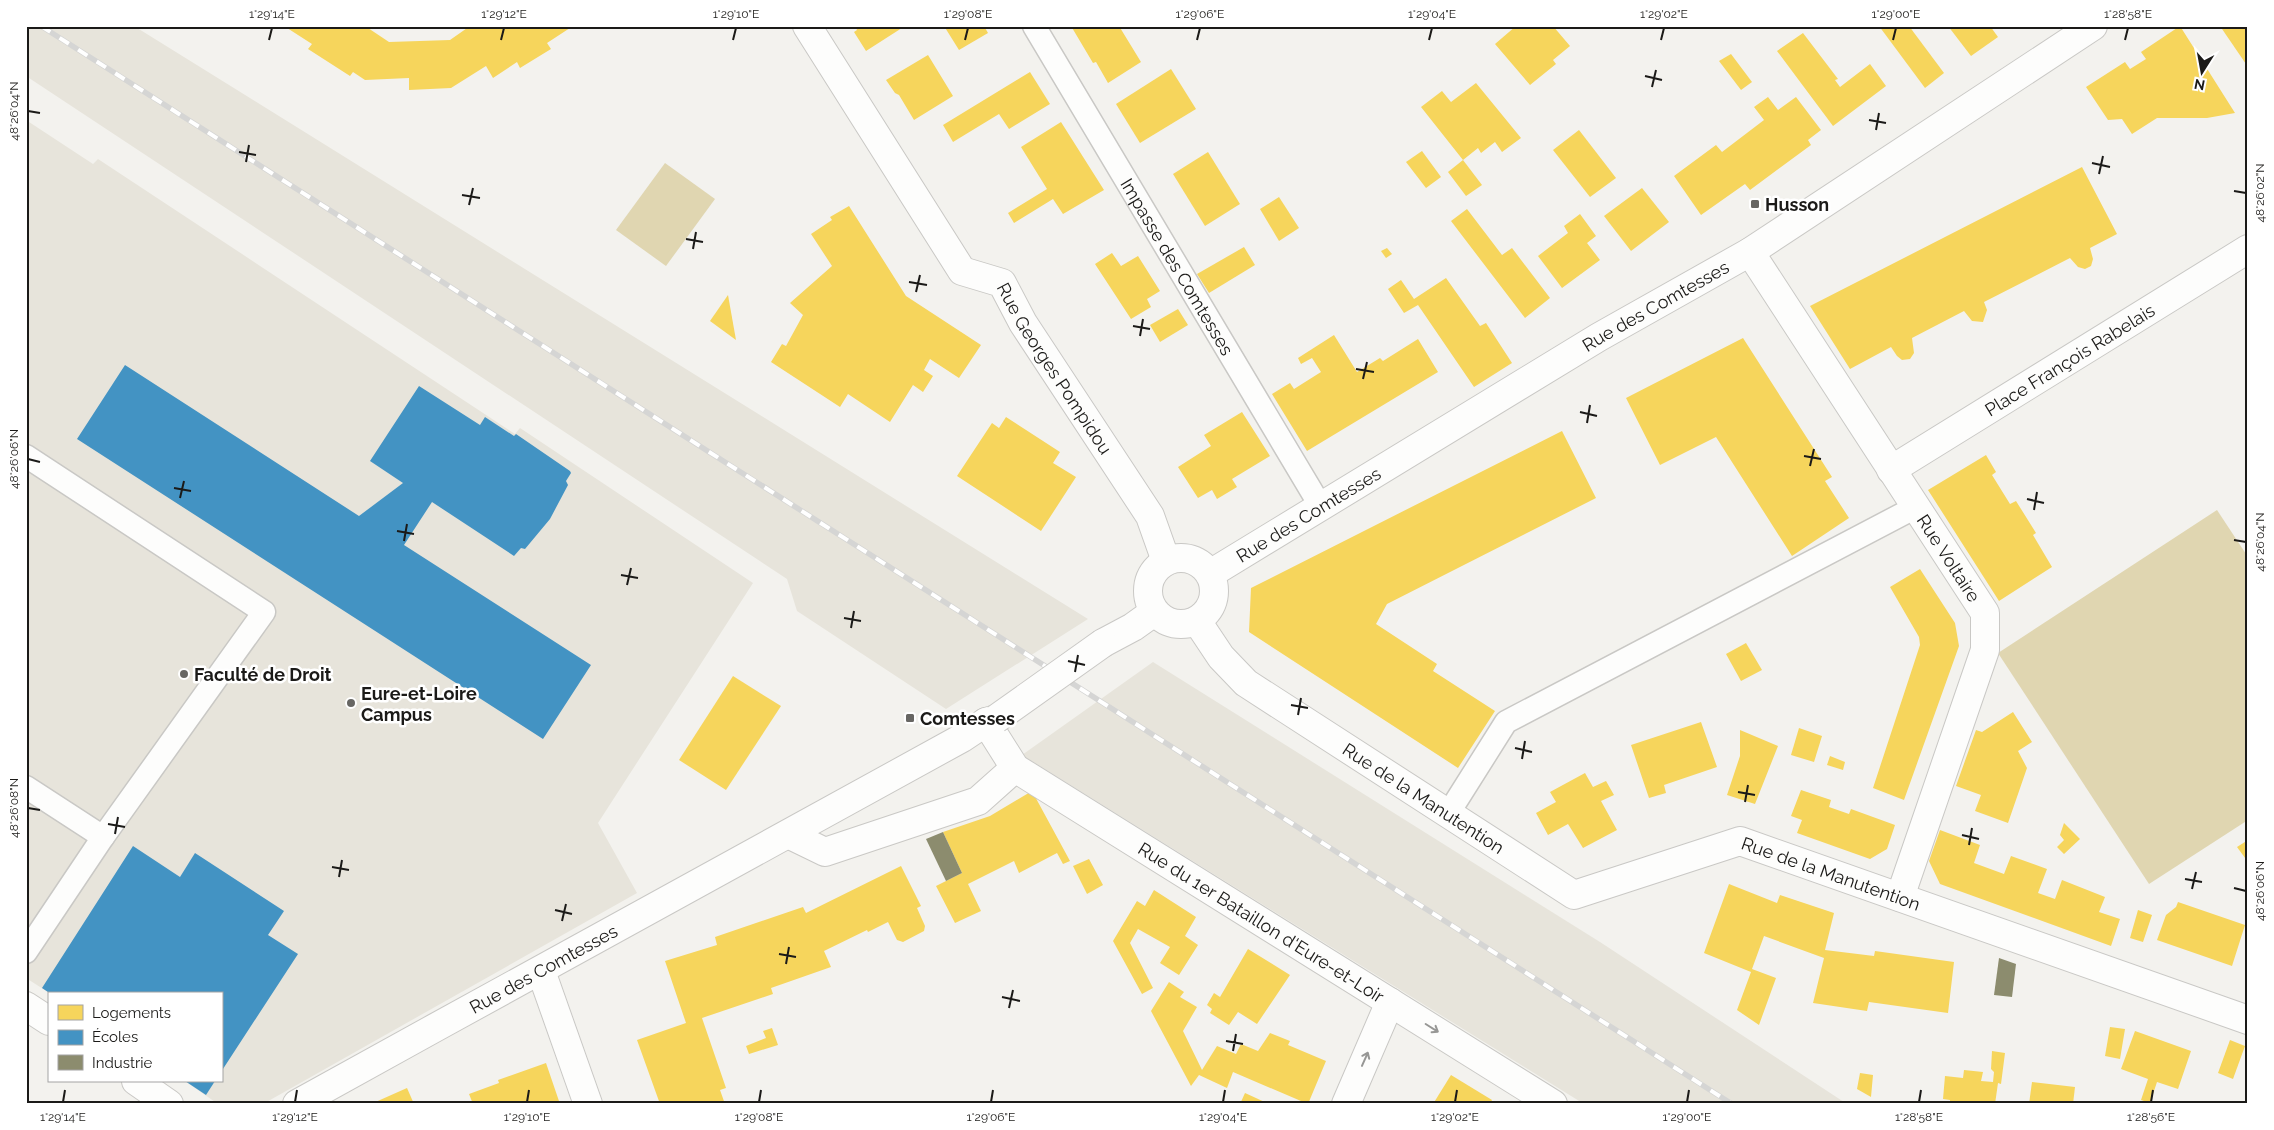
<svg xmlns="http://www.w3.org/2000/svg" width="2274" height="1130" font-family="Raleway,sans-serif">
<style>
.built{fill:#e7e4db}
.green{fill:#e0d6b1}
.homes{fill:#f6d55c}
.schools{fill:#4393c3}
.industry{fill:#8c8c6e}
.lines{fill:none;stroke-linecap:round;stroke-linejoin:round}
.service-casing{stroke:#c9c8c5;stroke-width:25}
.minor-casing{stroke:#c9c8c5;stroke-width:30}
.tertiary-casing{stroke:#c9c8c5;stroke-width:30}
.service{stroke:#fdfdfc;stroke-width:22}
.minor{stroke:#fdfdfc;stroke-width:28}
.tertiary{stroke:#fdfdfc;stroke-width:28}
.rail-casing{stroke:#d5d5d4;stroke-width:5.5}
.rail{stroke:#fff;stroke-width:4;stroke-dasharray:11;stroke-linecap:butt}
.tertiary-bridge-casing{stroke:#c9c8c5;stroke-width:30;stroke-linecap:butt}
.tertiary-bridge{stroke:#fdfdfc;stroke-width:28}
.oneway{stroke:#979795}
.ticks{fill:none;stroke:#1b1a18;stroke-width:2}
.poi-dot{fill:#676663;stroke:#fff;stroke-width:2}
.labels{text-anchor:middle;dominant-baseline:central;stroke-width:5;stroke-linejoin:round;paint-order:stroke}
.poi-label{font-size:18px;font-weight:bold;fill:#1b1a18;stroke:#fff;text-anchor:start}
.street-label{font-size:18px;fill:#1b1a18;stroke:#fff}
.neatline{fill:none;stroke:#1b1a18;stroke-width:2}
.ticks-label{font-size:12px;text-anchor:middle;fill:#1b1a18}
</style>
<rect width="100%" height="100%" fill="#f3f2ee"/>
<g class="built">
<polygon points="26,26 134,26 1088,619 946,709 797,611 787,579 26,76"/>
<polygon points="26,120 93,164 98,159 515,434 520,428 753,583 598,823 637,893 263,1104 218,1104 185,1081 221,1081 221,994 51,994 26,978"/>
<polygon points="1153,662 1600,942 1847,1104 1584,1104 1022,755"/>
</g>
<g class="green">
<polygon points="665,163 715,199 666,266 616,230"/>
<polygon points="2217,510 2248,557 2248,820 2149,884 1998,653"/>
</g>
<g class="homes">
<polygon points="284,26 365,26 389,42 450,40 470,26 573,26 547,43 551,49 520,68 517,62 493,78 486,66 451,88 409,90 409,78 365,80 353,72 350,76 308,49 312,44"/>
<polygon points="855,26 905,26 866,51 854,32 857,30"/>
<polygon points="944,26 984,26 988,33 959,50"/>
<polygon points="1071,26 1119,26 1141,62 1108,83 1096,62 1093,63"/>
<polygon points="1516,26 1553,26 1570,46 1553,60 1556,64 1530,85 1495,44"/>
<polygon points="1879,26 1909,26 1944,73 1925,88"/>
<polygon points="1948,26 1990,26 1998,37 1971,56"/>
<polygon points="2180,26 2235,113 2207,118 2157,118 2132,134 2122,119 2108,120 2086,87 2125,62 2130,69 2146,59 2141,52"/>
<polygon points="2220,26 2248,26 2248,67"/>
<polygon points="1803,33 1838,79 1835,80 1840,87 1870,64 1886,86 1833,126 1777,51"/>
<polygon points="1731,54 1752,82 1741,90 1719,61"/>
<polygon points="928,55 953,96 914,120 899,95 895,93 886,80"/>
<polygon points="1171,69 1196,109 1140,143 1116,104"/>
<polygon points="1030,72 1050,104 1009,129 999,114 953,142 943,125"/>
<polygon points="1476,83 1521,138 1502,152 1495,142 1481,153 1478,148 1463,160 1421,107 1442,91 1451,102"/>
<polygon points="1768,97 1778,110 1796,97 1821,130 1808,140 1811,145 1750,190 1745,184 1701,215 1674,176 1716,145 1722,152 1764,120 1754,107"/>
<polygon points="1061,122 1104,190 1063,214 1053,199 1014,223 1008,213 1047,189 1021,147"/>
<polygon points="1579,130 1616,178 1590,197 1553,150"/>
<polygon points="1422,151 1441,177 1426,188 1406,162"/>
<polygon points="1208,152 1240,204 1205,226 1173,174"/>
<polygon points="1463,160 1482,185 1466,196 1448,172"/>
<polygon points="2082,167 2117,234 2090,248 2093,259 2091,266 2085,269 2078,267 2070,258 1984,302 1987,310 1983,322 1972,321 1964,311 1912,338 1914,353 1910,359 1902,360 1897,356 1891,347 1850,369 1810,306"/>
<polygon points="1642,188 1669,222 1631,251 1604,216"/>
<polygon points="1279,197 1299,228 1279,241 1260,209"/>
<polygon points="849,206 906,296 981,345 959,378 930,359 924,370 933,376 923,392 913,385 890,422 848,394 840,407 771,362 782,344 786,346 803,315 790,303 832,266 811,234 832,220 830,217"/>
<polygon points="1467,209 1502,255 1512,248 1550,298 1525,318 1451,221"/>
<polygon points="1580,214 1596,236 1587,243 1600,260 1562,288 1538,256 1568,233 1564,226"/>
<polygon points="1244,247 1255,265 1209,293 1197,274"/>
<polygon points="1387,248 1392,254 1386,258 1381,251"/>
<polygon points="1112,253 1121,266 1138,256 1160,291 1147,299 1151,307 1131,319 1095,264"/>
<polygon points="1446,278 1480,326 1486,323 1512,363 1474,387 1418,305 1404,313 1388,289 1401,280 1414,299"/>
<polygon points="728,295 736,340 710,321"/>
<polygon points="1178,309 1188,325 1160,342 1150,325"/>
<polygon points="1334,335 1357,372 1380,358 1383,361 1418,339 1438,372 1307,451 1272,394 1290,383 1294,389 1321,372 1312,358 1301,364 1298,358"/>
<polygon points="1743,338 1832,477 1825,481 1849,518 1792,556 1716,437 1660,465 1626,398"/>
<polygon points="1242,412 1270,456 1232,479 1237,487 1217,499 1212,490 1198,498 1178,467 1211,446 1204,435"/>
<polygon points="1006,417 1060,452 1053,463 1076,477 1041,531 957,476 992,423 999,428"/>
<polygon points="1562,431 1596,498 1387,604 1376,624 1437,664 1433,671 1495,711 1458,768 1249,632 1251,588"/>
<polygon points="1986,455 1996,472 1992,475 2010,504 2016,501 2036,533 2033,535 2052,567 1999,601 1928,490"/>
<polygon points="1920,569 1955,623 1959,646 1904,800 1873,788 1920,645 1919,637 1890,587"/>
<polygon points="1746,643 1762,670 1741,681 1726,654"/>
<polygon points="733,676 781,706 726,790 679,760"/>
<polygon points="2013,712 2032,742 2018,751 2027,768 2008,823 1975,811 1981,795 1956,786 1976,730 1982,732"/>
<polygon points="1701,722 1717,767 1664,785 1666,793 1649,798 1631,745"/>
<polygon points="1799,728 1822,736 1814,762 1791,755"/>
<polygon points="1740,730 1778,746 1755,804 1727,795 1740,756"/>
<polygon points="1830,756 1845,762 1843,770 1827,765"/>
<polygon points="1585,773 1593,787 1606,781 1614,795 1601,801 1617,830 1583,848 1568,824 1548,835 1536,813 1556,802 1550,792"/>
<polygon points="1801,790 1831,800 1829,807 1849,814 1851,809 1895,825 1887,849 1870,859 1797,833 1802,820 1791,816"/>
<polygon points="1032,791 1070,861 1063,864 1057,853 1019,873 1014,861 968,884 981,911 955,923 936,886 962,873 943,832 990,816"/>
<polygon points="2064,823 2080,839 2064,854 2057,847 2064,840 2060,835"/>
<polygon points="1940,830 1980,845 1974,863 2004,874 2011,856 2047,869 2038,893 2055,899 2062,880 2105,897 2099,912 2120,919 2111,946 1940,884 1929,861"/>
<polygon points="2248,840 2248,862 2237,847"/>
<polygon points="1089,859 1103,885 1087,894 1073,866"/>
<polygon points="901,866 921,906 917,908 925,926 924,931 903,942 897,940 888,922 868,932 867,930 824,951 831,967 771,988 773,994 702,1018 726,1088 720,1090 725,1104 660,1104 637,1040 686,1023 665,961 717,945 715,937 803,907 806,913"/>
<polygon points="1729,884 1777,903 1780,895 1834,913 1825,950 1874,956 1875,951 1954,962 1948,1013 1869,1002 1867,1011 1813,1003 1824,958 1764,936 1752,969 1776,978 1759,1025 1737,1010 1751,972 1704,953"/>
<polygon points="1154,890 1196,917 1185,936 1198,945 1179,975 1160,963 1170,947 1138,929 1130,943 1153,988 1142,994 1113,941 1137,901 1145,906"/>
<polygon points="2178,902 2245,925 2232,966 2157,940 2166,915 2176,907"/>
<polygon points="2138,910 2152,915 2143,942 2130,938"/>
<polygon points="1248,949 1290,975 1257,1024 1238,1012 1229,1025 1210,1013 1212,1009 1207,1005 1214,993 1220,997"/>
<polygon points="1169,982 1184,992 1180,997 1197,1007 1183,1031 1202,1070 1217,1046 1236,1054 1241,1044 1258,1051 1270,1033 1290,1041 1288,1045 1326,1061 1308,1104 1233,1072 1227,1088 1199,1075 1191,1086 1151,1011"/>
<polygon points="2110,1027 2125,1029 2120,1059 2105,1056"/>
<polygon points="772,1028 778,1045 749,1054 746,1046 766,1038 763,1031"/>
<polygon points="2135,1031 2191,1051 2178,1089 2157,1082 2150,1103 2141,1100 2148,1079 2121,1069"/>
<polygon points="2230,1040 2245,1046 2233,1079 2218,1073"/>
<polygon points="1992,1051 2005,1053 2001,1084 1998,1083 1995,1104 1950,1104 1950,1100 1943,1099 1945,1076 1963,1078 1964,1070 1983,1072 1981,1081 1993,1082 1994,1072 1991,1069"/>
<polygon points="546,1063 560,1104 473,1104 469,1094 499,1083 498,1080"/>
<polygon points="1860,1073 1873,1075 1871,1097 1857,1089"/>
<polygon points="1451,1075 1492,1100 1490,1104 1433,1104"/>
<polygon points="2032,1082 2075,1087 2073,1104 2029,1104"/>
<polygon points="407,1088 414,1104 371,1104"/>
<polygon points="1245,1093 1269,1104 1240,1104"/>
</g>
<g class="schools">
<polygon points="125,365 359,516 403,483 370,461 419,386 480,425 485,417 514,436 516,434 570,471 571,473 566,481 568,485 550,519 525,549 521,548 514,556 432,502 404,545 591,665 543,739 77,439"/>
<polygon points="133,846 180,877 195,853 284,911 268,935 298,954 221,1072 221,994 51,994 42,988"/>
<polygon points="185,1081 215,1081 206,1095"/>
</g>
<g class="industry">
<polygon points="943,832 962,873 946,881 926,839"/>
<polygon points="1999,958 2016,964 2012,997 1994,995"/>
</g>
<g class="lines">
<defs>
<g id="service">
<path id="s1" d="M 1034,26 L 1321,507"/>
<polyline points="26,456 264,612 103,837 26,952"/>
<polyline points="26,787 103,837"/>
<polyline points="1448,814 1506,722 1916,507"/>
</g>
<g id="minor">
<path id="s2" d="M 807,26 L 962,271 L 1002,283 L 1023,323 L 1150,516 L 1166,561"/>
<path id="s3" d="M 1750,252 L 1985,613 L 1985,650 L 1900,897"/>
<path id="s4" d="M 1891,470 L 2248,249"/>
<path id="s5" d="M 1197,621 L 1221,657 L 1246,683 L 1574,895 L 1740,841 L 2248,1020"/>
<path id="s6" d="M 986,722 L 1015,768 L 1553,1104"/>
<polyline points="790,835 825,852 978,801 1015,768"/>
<polyline points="541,971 588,1104"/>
<polyline points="26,1006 49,1021"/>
<polyline points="136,1081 169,1104"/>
<polyline points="1346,1104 1390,1002"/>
</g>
<g id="tertiary">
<circle cx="1181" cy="591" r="33"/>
<path id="s7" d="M 1210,574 L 1599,337 L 1750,252 L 2093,26"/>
<polyline points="1103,643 1133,627 1154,612"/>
<path id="s8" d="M 297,1104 C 518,981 741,862 962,738 L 986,722 L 996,719"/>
</g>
</defs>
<use href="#service" class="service-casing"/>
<use href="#minor" class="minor-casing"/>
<use href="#tertiary" class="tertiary-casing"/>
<use href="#service" class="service"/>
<use href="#minor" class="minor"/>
<use href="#tertiary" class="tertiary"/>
<defs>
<polyline id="rail" points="41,26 1732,1104"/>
</defs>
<use href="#rail" class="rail-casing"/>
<use href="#rail" class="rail"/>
<defs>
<polyline id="tertiary-bridge" points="996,719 1103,643"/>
</defs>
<use href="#tertiary-bridge" class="tertiary-bridge-casing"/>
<use href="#tertiary-bridge" class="tertiary-bridge"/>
</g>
<defs><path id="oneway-shaft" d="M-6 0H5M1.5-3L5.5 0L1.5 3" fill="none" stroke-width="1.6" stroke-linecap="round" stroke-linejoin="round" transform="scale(1.25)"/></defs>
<g class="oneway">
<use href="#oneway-shaft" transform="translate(1432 1028) rotate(32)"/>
<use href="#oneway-shaft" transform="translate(1365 1059) rotate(-66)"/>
</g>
<path class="ticks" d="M 269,40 L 272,28M 501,40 L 504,28M 733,40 L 736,28M 965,40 L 968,28M 1197,40 L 1200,28M 1429,40 L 1432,28M 1661,40 L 1664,28M 1893,40 L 1896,28M 2125,40 L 2128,28M 1645,76 L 1662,80M 1652,87 L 1656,70M 28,111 L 40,113M 1869,120 L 1886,123M 1876,130 L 1879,113M 239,152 L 256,155M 246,162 L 249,145M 2092,163 L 2110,167M 2099,174 L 2103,156M 2234,191 L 2246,193M 462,195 L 480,198M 469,205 L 473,188M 686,239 L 703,242M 693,249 L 696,232M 909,282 L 927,285M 916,292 L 920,275M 1133,326 L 1150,329M 1140,336 L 1143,319M 1356,369 L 1374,372M 1363,379 L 1367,362M 1580,412 L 1597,416M 1587,423 L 1590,405M 1804,456 L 1821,459M 28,459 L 40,462M 1810,466 L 1814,449M 174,488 L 191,491M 180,498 L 184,481M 2027,499 L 2044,503M 2034,510 L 2037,492M 397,531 L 414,534M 2234,540 L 2246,542M 404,541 L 407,524M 621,575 L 638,578M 627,585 L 631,568M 844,618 L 861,621M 851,628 L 854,611M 1068,661 L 1085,665M 1075,672 L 1078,655M 1291,705 L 1308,708M 1298,715 L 1301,698M 1515,748 L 1532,752M 1522,759 L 1525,741M 1738,792 L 1755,795M 1745,802 L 1748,785M 28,808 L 40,810M 108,824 L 125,827M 115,834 L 118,817M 1962,835 L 1979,839M 1969,845 L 1972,828M 332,867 L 349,870M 339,877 L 342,860M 2185,879 L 2202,882M 2234,888 L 2246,891M 2192,889 L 2196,872M 555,910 L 572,914M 562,921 L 566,904M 779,954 L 796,957M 786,964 L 789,947M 1002,997 L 1020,1001M 1009,1008 L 1013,990M 1226,1041 L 1243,1044M 1233,1051 L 1236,1034M 63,1102 L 65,1090M 295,1102 L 297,1090M 527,1102 L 529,1090M 759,1102 L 761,1090M 991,1102 L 993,1090M 1223,1102 L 1225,1090M 1455,1102 L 1457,1090M 1687,1102 L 1689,1090M 1919,1102 L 1921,1090M 2151,1102 L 2153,1090"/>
<g class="poi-dot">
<rect x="1750" y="199" width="10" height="10" rx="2.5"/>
<circle cx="184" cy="674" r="5"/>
<circle cx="351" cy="703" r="5"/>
<rect x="905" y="713" width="10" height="10" rx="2.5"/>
</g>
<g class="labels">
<g class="poi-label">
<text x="1765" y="204">Husson</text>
<text x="194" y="674">Faculté de Droit</text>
<text x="361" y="693">Eure-et-Loire<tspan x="361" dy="21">Campus</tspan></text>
<text x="920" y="718">Comtesses</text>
</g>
<g class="street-label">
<text stroke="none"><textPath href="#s1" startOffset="280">Impasse des Comtesses</textPath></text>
<text stroke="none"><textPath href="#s7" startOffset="520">Rue des Comtesses</textPath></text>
<text stroke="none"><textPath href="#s4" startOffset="210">Place François Rabelais</textPath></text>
<text stroke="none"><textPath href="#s2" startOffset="432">Rue Georges Pompidou</textPath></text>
<text stroke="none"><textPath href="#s7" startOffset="115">Rue des Comtesses</textPath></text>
<text stroke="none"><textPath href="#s3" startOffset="365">Rue Voltaire</textPath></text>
<text stroke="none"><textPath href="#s5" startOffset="291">Rue de la Manutention</textPath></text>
<text stroke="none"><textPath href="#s5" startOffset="741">Rue de la Manutention</textPath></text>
<text stroke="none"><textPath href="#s6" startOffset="345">Rue du 1er Bataillon d'Eure-et-Loir</textPath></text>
<text stroke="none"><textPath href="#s8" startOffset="281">Rue des Comtesses</textPath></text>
</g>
</g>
<rect width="2274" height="1130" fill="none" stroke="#ffffff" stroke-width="55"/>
<rect x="48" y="992" width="175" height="90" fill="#ffffff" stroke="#a4a3a3"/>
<rect x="58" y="1005" width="25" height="15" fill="#f6d55c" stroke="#a4a3a3"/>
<text x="92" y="1018" font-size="15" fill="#1b1a18">Logements</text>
<rect x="58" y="1030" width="25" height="15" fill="#4393c3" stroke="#a4a3a3"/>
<text x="92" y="1042" font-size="15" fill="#1b1a18">Écoles</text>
<rect x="58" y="1055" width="25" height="15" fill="#8c8c6e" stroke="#a4a3a3"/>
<text x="92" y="1068" font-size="15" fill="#1b1a18">Industrie</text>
<g transform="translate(2202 72) rotate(191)" stroke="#ffffff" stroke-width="4" paint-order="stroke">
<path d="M0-4L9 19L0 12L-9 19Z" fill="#1b1a18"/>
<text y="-8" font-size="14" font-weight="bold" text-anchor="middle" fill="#1b1a18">N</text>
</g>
<rect x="28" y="28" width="2218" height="1074" class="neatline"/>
<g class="ticks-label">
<text x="272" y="18">1°29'14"E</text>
<text x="504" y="18">1°29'12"E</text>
<text x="736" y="18">1°29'10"E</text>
<text x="968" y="18">1°29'08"E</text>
<text x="1200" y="18">1°29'06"E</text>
<text x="1432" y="18">1°29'04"E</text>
<text x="1664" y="18">1°29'02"E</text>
<text x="1896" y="18">1°29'00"E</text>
<text x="2128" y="18">1°28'58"E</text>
<text transform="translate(14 111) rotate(-90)" y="4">48°26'04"N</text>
<text transform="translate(2260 193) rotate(-90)" y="4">48°26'02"N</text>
<text transform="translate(14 459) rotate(-90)" y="4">48°26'06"N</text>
<text transform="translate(2260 542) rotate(-90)" y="4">48°26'04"N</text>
<text transform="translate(14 808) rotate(-90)" y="4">48°26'08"N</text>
<text transform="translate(2260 891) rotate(-90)" y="4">48°26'06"N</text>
<text x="63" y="1121">1°29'14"E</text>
<text x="295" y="1121">1°29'12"E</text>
<text x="527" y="1121">1°29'10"E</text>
<text x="759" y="1121">1°29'08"E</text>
<text x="991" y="1121">1°29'06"E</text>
<text x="1223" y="1121">1°29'04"E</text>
<text x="1455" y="1121">1°29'02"E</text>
<text x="1687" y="1121">1°29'00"E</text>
<text x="1919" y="1121">1°28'58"E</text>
<text x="2151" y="1121">1°28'56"E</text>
</g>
</svg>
